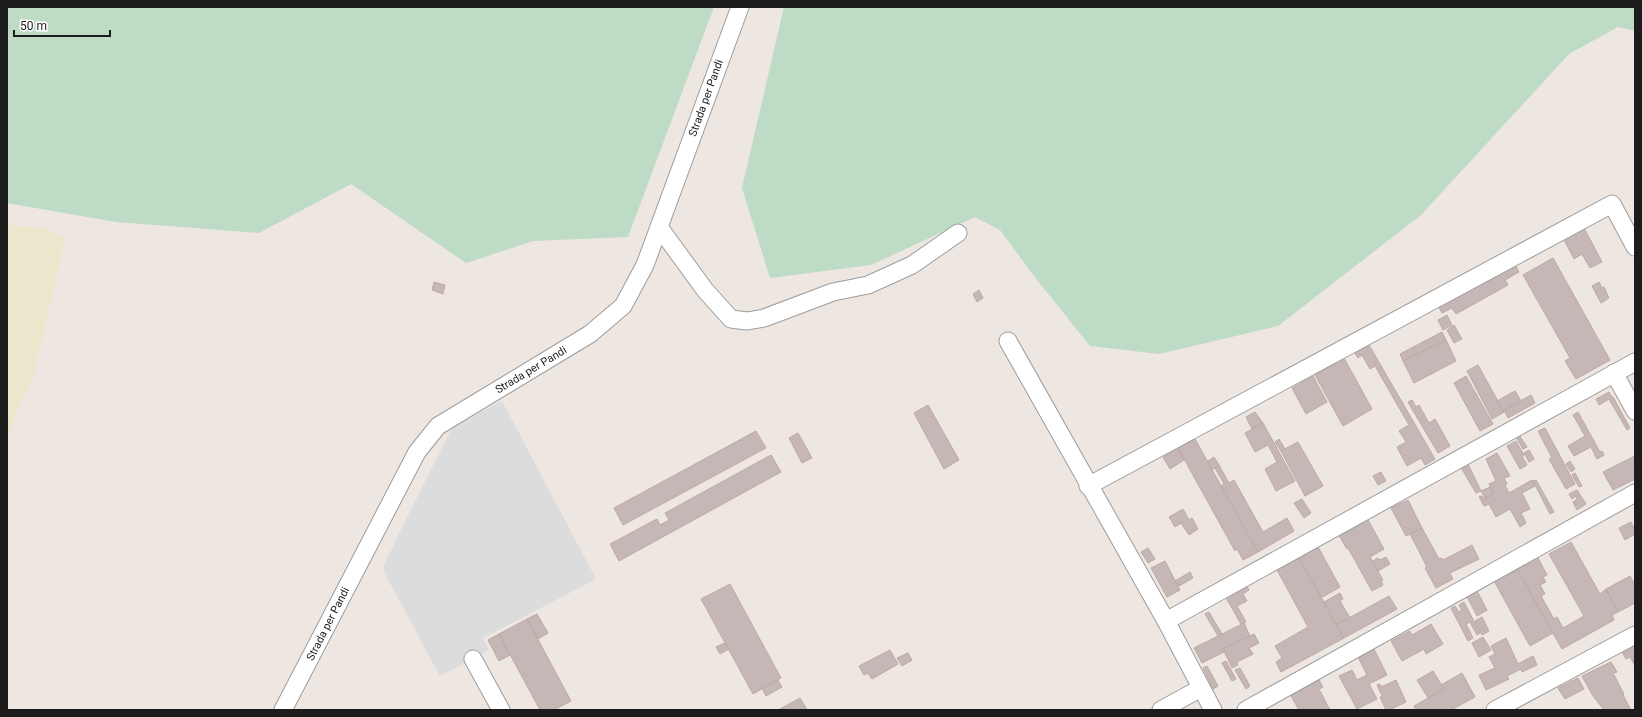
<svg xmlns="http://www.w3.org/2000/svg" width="1642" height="717" font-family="Roboto,sans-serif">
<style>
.farmland{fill:#ece6cc}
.wetland{fill:#bedbc6}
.parking{fill:#dcdcdc}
.building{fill:#c4b7b5;stroke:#bea9a4}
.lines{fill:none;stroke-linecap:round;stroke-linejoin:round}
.minor-casing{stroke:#9d9d9d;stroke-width:19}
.minor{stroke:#fff;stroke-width:17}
.labels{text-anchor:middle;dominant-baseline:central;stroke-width:3;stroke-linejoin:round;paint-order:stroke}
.street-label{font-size:11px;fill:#1c1c1c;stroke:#fff}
</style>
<rect width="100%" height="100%" fill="#ede6e1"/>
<polygon class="farmland" points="7,224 55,231 65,239 32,383 16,413 7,444"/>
<g class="wetland">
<polygon points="7,7 714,7 628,237 533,241 466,263 351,184 259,233 116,222 7,203"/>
<polygon points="784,7 1635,7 1635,31 1618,27 1569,54 1421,215 1278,326 1159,354 1090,346 1034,276 1000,230 975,217 871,265 770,278 742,188"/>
</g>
<polygon class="parking" points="502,401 596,579 483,638 489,650 440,676 385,574 383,567 400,532 452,428"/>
<g class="building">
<polygon points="1583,226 1602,262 1590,268 1582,254 1574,259 1562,236"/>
<polygon points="1553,258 1610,360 1576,379 1565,361 1570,358 1523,275"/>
<polygon points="1514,262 1519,272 1505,280 1508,285 1456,314 1452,308 1442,313 1437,304"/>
<polygon points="434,282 445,285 443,294 432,290"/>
<polygon points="1599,282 1602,288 1604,287 1609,298 1601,303 1592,286"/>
<polygon points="979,290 983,298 977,302 973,294"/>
<polygon points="1447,315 1452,325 1443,330 1438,320"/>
<polygon points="1454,325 1462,339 1454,343 1447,330"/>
<polygon points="1442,332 1446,340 1403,361 1400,354"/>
<polygon points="1446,340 1456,361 1414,383 1403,361"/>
<polygon points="1369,345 1435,459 1425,465 1421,458 1407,466 1397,447 1406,442 1399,431 1409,425 1375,366 1370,369 1362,355 1358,358 1355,353"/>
<polygon points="1344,358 1372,409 1343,426 1315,375"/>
<polygon points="1478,365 1504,412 1492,419 1467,371"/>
<polygon points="1313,376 1327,402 1306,414 1292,388"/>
<polygon points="1466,376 1493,424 1480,431 1454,383"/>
<polygon points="1515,391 1521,401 1503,411 1497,401"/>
<polygon points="1609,392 1612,397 1613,397 1630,428 1627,430 1609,399 1599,405 1596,399"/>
<polygon points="1531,395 1535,403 1508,418 1504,410"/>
<polygon points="1412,400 1416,407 1419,405 1429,423 1435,419 1450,446 1438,453 1408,402"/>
<polygon points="928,405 959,460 944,469 914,413"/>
<polygon points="1255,412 1263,423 1252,429 1246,417"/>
<polygon points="1578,412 1600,452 1602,451 1604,455 1597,459 1591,447 1574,456 1568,446 1585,436 1573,415"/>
<polygon points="1263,423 1295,481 1276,491 1265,469 1277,462 1268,445 1255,452 1245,433"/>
<polygon points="1545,428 1575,484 1566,489 1549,459 1552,458 1538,431"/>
<polygon points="756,431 766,448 623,525 614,508"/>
<polygon points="798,433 812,458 802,463 789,438"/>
<polygon points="1519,435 1527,447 1523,449 1516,437"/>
<polygon points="1195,439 1258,552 1243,560 1237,549 1235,551 1178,448"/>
<polygon points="1279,439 1285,449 1281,451 1275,442"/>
<polygon points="1516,441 1524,455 1522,456 1527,465 1520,469 1507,446"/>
<polygon points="1298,442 1323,486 1305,496 1281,451"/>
<polygon points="1178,449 1184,460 1170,469 1163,457"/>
<polygon points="1529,450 1534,459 1529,462 1524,453"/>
<polygon points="1497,453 1510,476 1504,478 1507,484 1505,485 1509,493 1532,480 1535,486 1522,493 1530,509 1521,513 1526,523 1520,527 1510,509 1496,517 1489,504 1484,506 1479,497 1482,496 1484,499 1494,494 1489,484 1496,481 1486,459"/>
<polygon points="771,455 781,472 619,561 610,544 657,519 660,525 669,520 665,513"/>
<polygon points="1635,456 1635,479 1613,490 1603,472"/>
<polygon points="1214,457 1219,465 1212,470 1208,461"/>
<polygon points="1570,461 1575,469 1571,472 1566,464"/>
<polygon points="1467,462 1481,491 1476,493 1460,466"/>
<polygon points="1219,465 1229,483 1234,480 1263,532 1287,518 1294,531 1258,552 1221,486 1224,484 1215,468"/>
<polygon points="1381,472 1386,481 1378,485 1373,476"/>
<polygon points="1575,473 1582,486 1579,487 1572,475"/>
<polygon points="1536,480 1554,512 1550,514 1533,481"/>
<polygon points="1490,487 1494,494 1485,498 1481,491"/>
<polygon points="1577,490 1586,504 1577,510 1573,502 1577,499 1576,496 1572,499 1569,494"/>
<polygon points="1302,499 1311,513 1304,518 1294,503"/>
<polygon points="1408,500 1422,528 1406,536 1391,508"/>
<polygon points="1183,509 1189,520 1192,518 1198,529 1189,535 1181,523 1175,527 1169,517"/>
<polygon points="1367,518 1384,549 1370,557 1383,580 1381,581 1383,585 1372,591 1348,548 1347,549 1338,534"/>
<polygon points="1631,522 1635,530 1635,534 1625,540 1619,528"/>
<polygon points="1422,528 1439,559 1442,558 1443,560 1472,545 1479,559 1450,573 1453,579 1436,588 1425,568 1427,567 1410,534"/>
<polygon points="1571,542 1600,594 1606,589 1618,612 1612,615 1614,620 1562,649 1515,566 1536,554 1547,575 1543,577 1546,582 1540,585 1545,594 1541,596 1554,619 1557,617 1563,628 1584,616 1549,554"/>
<polygon points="1317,545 1340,587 1321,598 1298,556"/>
<polygon points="1148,548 1155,559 1148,563 1141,552"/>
<polygon points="1298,556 1344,638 1281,672 1276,662 1282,658 1275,646 1308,627 1276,568"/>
<polygon points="1386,557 1390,564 1378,571 1373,561 1378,558 1380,560"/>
<polygon points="1165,561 1180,590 1167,597 1151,568"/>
<polygon points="1517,569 1553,633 1530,646 1494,581"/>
<polygon points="1190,572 1193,578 1179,586 1175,581"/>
<polygon points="1630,576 1635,585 1635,603 1618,612 1606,589"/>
<polygon points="730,584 781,678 753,694 701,599"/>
<polygon points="1246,584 1249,590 1243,594 1247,601 1237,606 1246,622 1241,624 1225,596"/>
<polygon points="1476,589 1487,610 1477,616 1466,595"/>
<polygon points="1340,593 1343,599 1340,601 1350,618 1336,625 1324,602"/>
<polygon points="1389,596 1397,609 1344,638 1336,625"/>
<polygon points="1464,602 1480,633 1477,635 1470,622 1466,624 1473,638 1468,641 1451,608 1455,606 1459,612 1462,610 1459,605"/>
<polygon points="1209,612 1222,634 1218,636 1205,614"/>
<polygon points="537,614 548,633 538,639 527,619"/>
<polygon points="1482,617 1489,631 1482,635 1475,621"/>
<polygon points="527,619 571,701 554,710 540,710 499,634"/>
<polygon points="1244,623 1250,636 1223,649 1224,652 1202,663 1194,648"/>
<polygon points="1431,624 1443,644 1426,654 1424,649 1402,661 1391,641 1410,631 1412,635"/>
<polygon points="499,634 510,655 499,661 488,640"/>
<polygon points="1254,634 1259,643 1249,648 1253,654 1237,662 1238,665 1232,668 1223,649"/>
<polygon points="1483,637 1491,650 1479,657 1472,643"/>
<polygon points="1506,638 1518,664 1533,656 1537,665 1522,672 1521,669 1507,676 1509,679 1486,690 1479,675 1495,668 1489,657 1495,654 1491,646"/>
<polygon points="725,643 729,649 720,654 716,647"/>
<polygon points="1635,645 1635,666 1630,657 1626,659 1622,652"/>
<polygon points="1373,647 1387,675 1369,684 1377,699 1357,709 1339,676 1352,670 1357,680 1367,675 1357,655"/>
<polygon points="890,650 898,664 872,679 868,673 864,675 859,666"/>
<polygon points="908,653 912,660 902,666 897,658"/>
<polygon points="1226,661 1236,679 1232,681 1222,663"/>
<polygon points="1611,662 1617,672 1613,673 1624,694 1623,695 1631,710 1604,710 1593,696 1582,676"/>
<polygon points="1207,666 1218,686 1213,689 1203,668"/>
<polygon points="1240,668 1250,686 1246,689 1235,670"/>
<polygon points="1433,671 1444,689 1428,698 1417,680"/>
<polygon points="1462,673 1475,697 1451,710 1416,710 1414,706 1444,689 1441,685"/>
<polygon points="1578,678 1584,689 1565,699 1558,688"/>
<polygon points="778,680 782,687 766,696 762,688"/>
<polygon points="1319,680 1323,687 1319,689 1330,710 1299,710 1291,696"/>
<polygon points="1396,680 1406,702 1389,710 1386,710 1380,697 1382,696 1377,685 1380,684 1381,687"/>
<polygon points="800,698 807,710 778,710"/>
</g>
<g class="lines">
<defs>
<g id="minor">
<polyline points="659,227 705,290 731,319 747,321 764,318 833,292 868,285 912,265 958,233"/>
<polyline points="1008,341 1166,621 1213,710"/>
<polyline points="1614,373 1635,411"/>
<polyline points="1088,486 1612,204 1635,247"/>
<polyline points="1166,621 1635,362"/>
<polyline points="473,659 501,710"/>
<polyline points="283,710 417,452 438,426 590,334 623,306 645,265 740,7"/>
<polyline points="1161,710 1201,688"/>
<polyline points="1246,710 1635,493"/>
<polyline points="1495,710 1635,635"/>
</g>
</defs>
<use href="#minor" class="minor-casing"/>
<use href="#minor" class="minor"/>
</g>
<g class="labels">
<g class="street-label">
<text transform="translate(706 98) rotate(-70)">Strada per Pandi</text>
<text transform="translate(531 370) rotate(-31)">Strada per Pandi</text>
<text transform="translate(328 624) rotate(-63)">Strada per Pandi</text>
</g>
</g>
<rect width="1642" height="717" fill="none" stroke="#1c1c1c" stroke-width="16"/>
<path d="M14 30v6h96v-6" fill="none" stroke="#1c1c1c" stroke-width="2"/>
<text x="20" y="30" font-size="12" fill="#1c1c1c" stroke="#ffffff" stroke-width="3" paint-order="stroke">50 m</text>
</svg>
